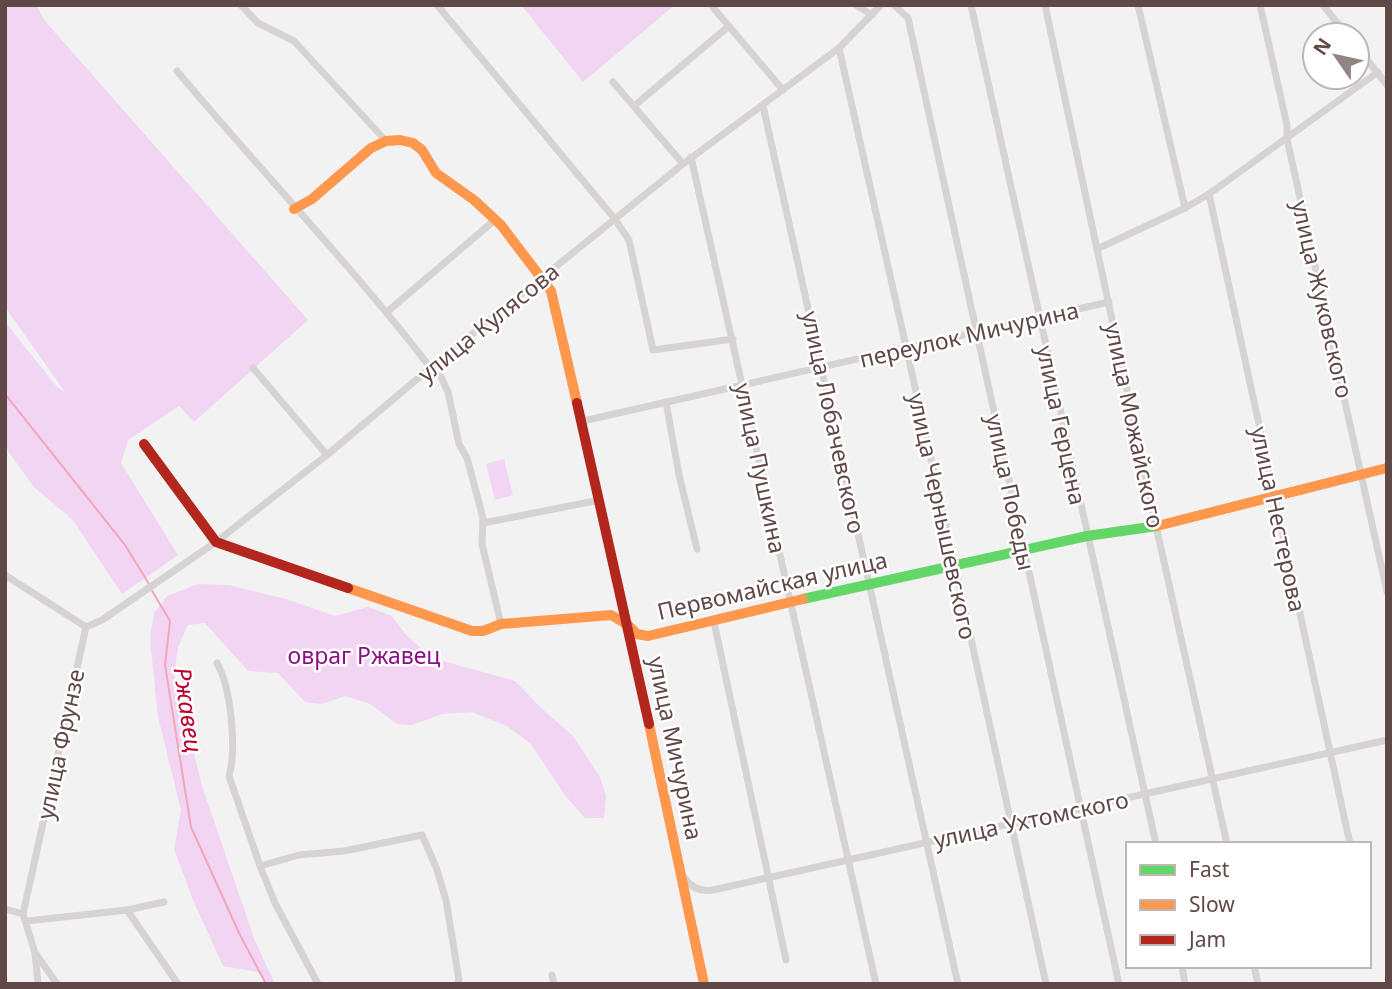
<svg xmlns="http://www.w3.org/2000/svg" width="1392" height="989" font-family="'Noto Sans',sans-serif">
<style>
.green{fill:#f1d5f3}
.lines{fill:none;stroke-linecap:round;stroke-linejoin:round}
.stream{stroke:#f3a6b9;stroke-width:2}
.street{stroke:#d8d3d3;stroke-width:7}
.fast{stroke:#63d668;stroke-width:10}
.slow{stroke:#ff974d;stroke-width:10}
.jam{stroke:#b3261e;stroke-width:10}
.labels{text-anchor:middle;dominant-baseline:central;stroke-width:5;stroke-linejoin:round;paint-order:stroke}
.street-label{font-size:23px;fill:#604847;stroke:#fff}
.park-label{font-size:23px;fill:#8a0f83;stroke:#fff}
.water-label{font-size:24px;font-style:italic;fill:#ba002b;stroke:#fff}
</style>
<rect width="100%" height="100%" fill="#f2f2f2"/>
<g class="green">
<polygon points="5,5 36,5 45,21 308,320 194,422 179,406 128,440 121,463 178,555 122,594 73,520 34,487 5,447 5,322 57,387 65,392 5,307"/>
<polygon points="521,5 675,5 583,82"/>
<polygon points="504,459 513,495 495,500 486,464"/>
<polygon points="198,584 228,585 286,599 335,616 368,607 392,616 406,635 432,658 515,681 541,708 573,736 600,777 606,796 604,818 585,818 564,794 531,744 507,726 472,712 442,714 412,725 397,724 370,704 345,696 322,704 305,702 278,673 248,671 205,623 188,625 178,647 174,674 202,786 255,941 275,984 268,984 259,972 223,966 193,900 174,849 181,810 158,717 150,639 154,613 167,596"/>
</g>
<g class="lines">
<g class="stream">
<polyline points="5,394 125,545 149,584"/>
<polyline points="151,589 170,621 165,665 191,827 240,935 266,984"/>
</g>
<g class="street">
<polyline points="241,5 258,23 294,41 386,141"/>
<polyline points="437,5 614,218 629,240 653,350 733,339"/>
<polyline points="711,5 783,90"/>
<polyline points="856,5 872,15"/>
<polyline points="894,5 908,18 1119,984"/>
<polyline points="971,5 1156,844"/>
<polyline points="1045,5 1156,526 1227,844"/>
<polyline points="1138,5 1185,208"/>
<polyline points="1260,5 1287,125 1287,139 1387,592"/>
<polyline points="1323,5 1347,35"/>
<polyline points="1357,47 1387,85"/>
<polyline points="839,48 955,565 1046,984"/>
<path d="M 177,71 C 260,170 351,265 430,367"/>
<polyline points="613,82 683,164"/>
<polyline points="634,106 729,26"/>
<polyline points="763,106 958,984"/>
<polyline points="691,157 876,984"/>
<polyline points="1209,194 1350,844"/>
<polyline points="1097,249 1185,208 1209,194 1378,72"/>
<polyline points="387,312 496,219"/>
<polyline points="435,364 448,392 459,444 467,458 483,518 482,544 501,624"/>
<polyline points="253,368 327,455"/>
<polyline points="666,402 679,475 697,549"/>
<polyline points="583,421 1109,302"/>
<polyline points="483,523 600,500"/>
<polyline points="5,575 86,627"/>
<polyline points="714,622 786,960"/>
<polyline points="86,627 102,620 216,542 327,455 435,364 683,164 839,48 881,5"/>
<path d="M 217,663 C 231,688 237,749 229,776 L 260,866 L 275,903 L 318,984"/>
<polyline points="260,866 299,855 344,851 422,835 436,867 446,900 459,980 457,984"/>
<path d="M 684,877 C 691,888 700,892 713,890 L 1387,740"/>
<polyline points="5,909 23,914"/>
<polyline points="127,910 178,984"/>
<polyline points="27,921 127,910 164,902"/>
<polyline points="36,954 57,984"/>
<polyline points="1182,966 1185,984"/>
<polyline points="1254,966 1258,984"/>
<polyline points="552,975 554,984"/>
<polyline points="38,984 35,953 23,914 86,627"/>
</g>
<polyline class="fast" points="803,599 1087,536 1157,526"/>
<g class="slow">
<polyline points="294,209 312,199 371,148 386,141 400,140 413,143 422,150 436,173 474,200 501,225 551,291 577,403"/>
<polyline points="1157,526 1387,468"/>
<polyline points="348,588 472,631 483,631 501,624 611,615 628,625 637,634 648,636 803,599"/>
<polyline points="649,724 704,984"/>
</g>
<g class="jam">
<polyline points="577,403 649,724"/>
<polyline points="144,444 216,542 348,588"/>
</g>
</g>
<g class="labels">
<g class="street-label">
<text transform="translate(1323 299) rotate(77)">улица Жуковского</text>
<text transform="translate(488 322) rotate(-39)">улица Кулясова</text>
<text transform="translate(969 334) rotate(-13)">переулок Мичурина</text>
<text transform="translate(834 422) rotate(78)">улица Лобачевского</text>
<text transform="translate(1062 425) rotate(78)">улица Герцена</text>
<text transform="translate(1135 425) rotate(78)">улица Можайского</text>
<text transform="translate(761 468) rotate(78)">улица Пушкина</text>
<text transform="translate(1011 492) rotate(78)">улица Победы</text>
<text transform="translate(943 516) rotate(78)">улица Чернышевского</text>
<text transform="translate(1279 519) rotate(78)">улица Нестерова</text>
<text transform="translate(772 585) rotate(-13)">Первомайская улица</text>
<text transform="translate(60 744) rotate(-78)">улица Фрунзе</text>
<text transform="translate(676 748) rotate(78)">улица Мичурина</text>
<text transform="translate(1031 819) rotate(-12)">улица Ухтомского</text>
</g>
<g class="park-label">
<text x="364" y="655">овраг Ржавец</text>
</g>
<g class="water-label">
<text transform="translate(189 710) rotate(82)">Ржавец</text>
</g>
</g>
<rect width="1392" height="989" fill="none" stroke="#604847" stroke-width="14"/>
<rect x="1126" y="842" width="245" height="126" fill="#ffffff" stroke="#bfb6b5" stroke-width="2"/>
<rect x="1140" y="865" width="35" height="10" fill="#63d668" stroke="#bfb6b5" stroke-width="2"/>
<text x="1189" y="877" font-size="21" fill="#604847">Fast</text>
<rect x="1140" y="900" width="35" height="10" fill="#ff974d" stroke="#bfb6b5" stroke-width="2"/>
<text x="1189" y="912" font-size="21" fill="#604847">Slow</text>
<rect x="1140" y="935" width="35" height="10" fill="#b3261e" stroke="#bfb6b5" stroke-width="2"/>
<text x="1189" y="947" font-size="21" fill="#604847">Jam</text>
<g transform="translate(1336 56) rotate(304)"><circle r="33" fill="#ffffff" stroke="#bfb6b5" stroke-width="2"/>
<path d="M0-5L12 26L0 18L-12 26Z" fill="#938483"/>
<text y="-10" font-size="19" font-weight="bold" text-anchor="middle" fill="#604847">N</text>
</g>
</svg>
